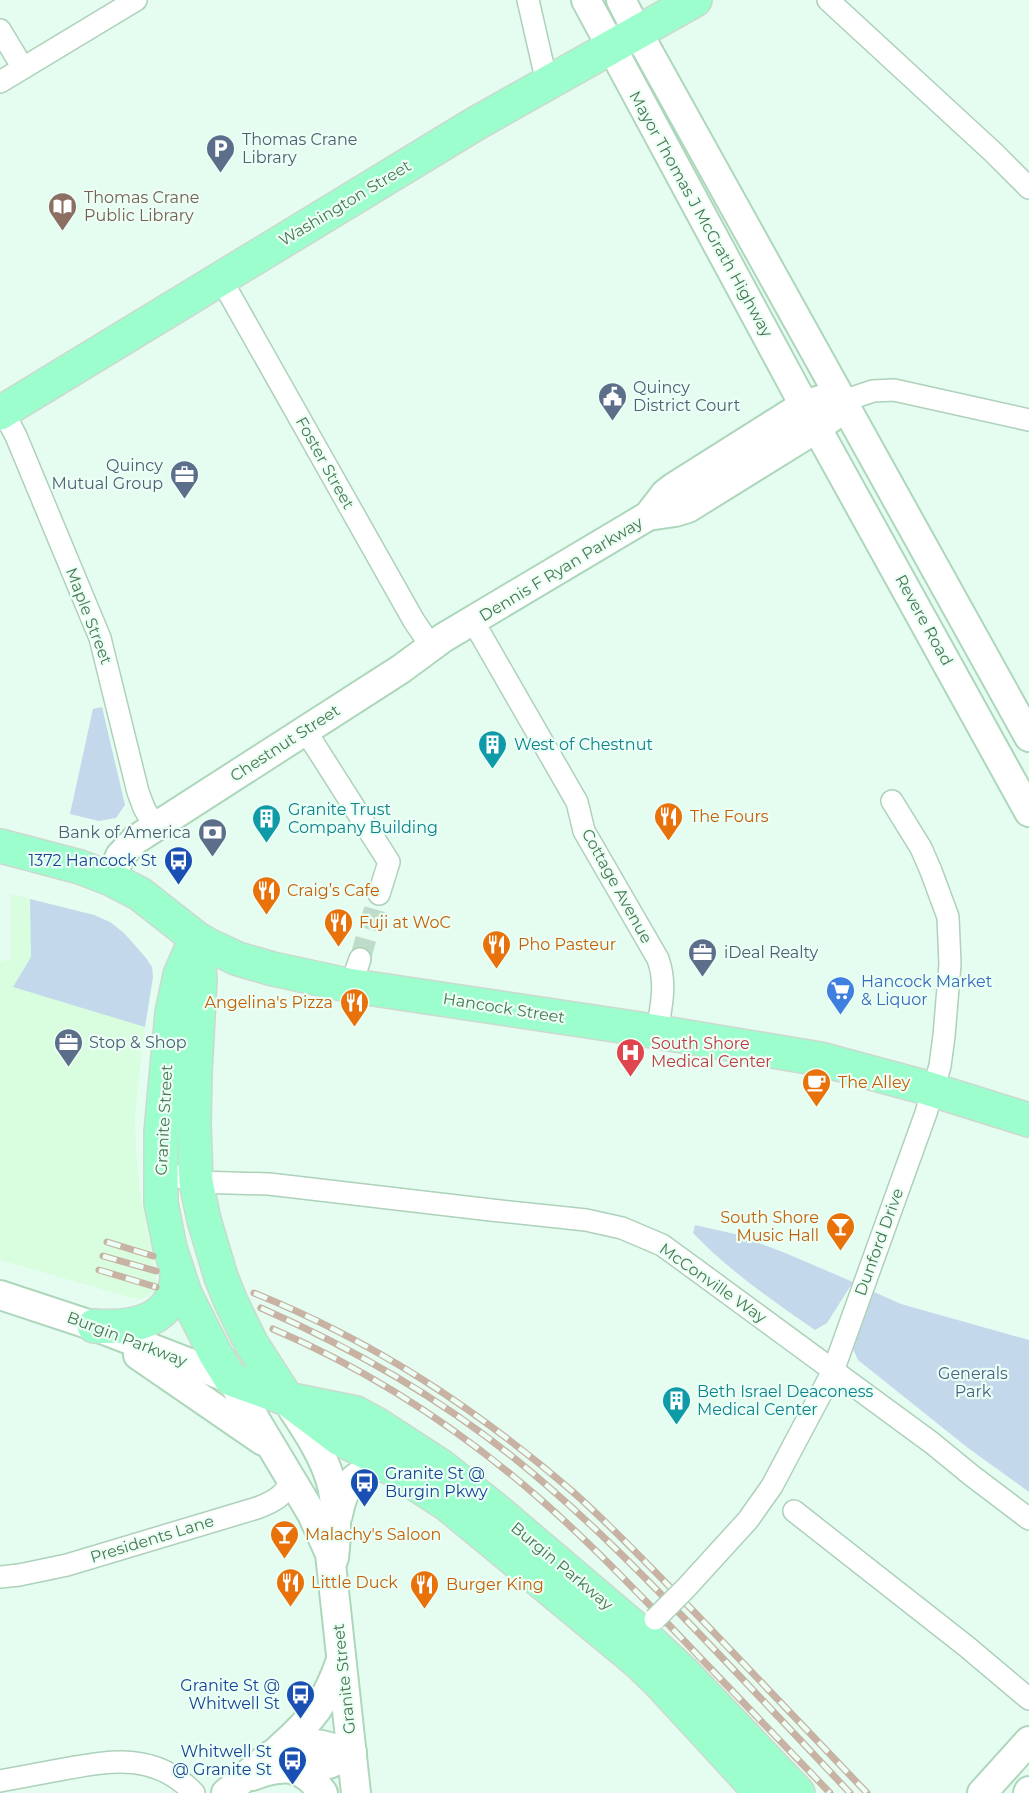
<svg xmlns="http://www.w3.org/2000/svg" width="1029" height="1793" font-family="Montserrat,sans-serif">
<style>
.commercial{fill:#d9fedf}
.green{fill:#c3d8eb}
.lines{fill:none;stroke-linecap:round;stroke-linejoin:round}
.street-tunnel{stroke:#bedcca;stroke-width:21;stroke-dasharray:21 10;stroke-linecap:butt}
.street-casing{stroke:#add1b9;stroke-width:24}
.secondary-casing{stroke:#add7ba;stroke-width:32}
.primary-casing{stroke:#ccd9cf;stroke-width:36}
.street{stroke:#fff;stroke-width:21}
.secondary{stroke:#fff;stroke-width:28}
.primary{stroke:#9cfdcd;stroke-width:33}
.rail-casing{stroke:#c7b2a3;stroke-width:7}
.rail{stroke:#ecfff5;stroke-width:4.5;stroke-dasharray:14;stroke-linecap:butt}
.street-bridge-casing{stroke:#add1b9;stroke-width:24;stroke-linecap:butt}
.street-bridge{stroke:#fff;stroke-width:21}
.labels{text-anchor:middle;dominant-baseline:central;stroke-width:4.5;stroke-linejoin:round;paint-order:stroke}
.service-label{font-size:16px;fill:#4e5e75;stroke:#ecfff5;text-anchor:start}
.education-label{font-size:16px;fill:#785e54;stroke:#ecfff5;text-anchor:start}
.street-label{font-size:16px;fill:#497754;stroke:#ecfff5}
.culture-label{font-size:16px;fill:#0d838f;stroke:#ecfff5;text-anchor:start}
.food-label{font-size:16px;fill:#c56008;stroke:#ecfff5;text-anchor:start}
.transit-label{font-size:16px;fill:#164399;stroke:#ecfff5;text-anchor:end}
.shop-label{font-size:16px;fill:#366cbe;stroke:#ecfff5;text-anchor:start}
.health-label{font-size:16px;fill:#be3a42;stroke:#ecfff5;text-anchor:start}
.park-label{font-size:16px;fill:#466289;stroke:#ecfff5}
</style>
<rect width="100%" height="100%" fill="#e5fdf1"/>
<polygon class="commercial" points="11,894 94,915 110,922 124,933 146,958 152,967 153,977 142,1045 135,1117 136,1149 139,1186 157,1283 154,1291 147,1297 140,1299 129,1297 0,1260 0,962 11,959"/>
<g class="green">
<polygon points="102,707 125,805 116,818 99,821 70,814 93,709"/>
<polygon points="30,899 94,915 110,922 124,933 146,958 152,967 153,977 145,1027 13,987 31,957"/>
<path d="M 695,1225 L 735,1234 L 783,1252 L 853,1282 L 827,1323 L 815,1330 C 772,1300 729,1271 693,1233 Z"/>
<polygon points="874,1292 901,1304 1029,1340 1029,1492 968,1448 858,1360 853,1349"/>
</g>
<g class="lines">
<polyline class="street-tunnel" points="360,959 379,894"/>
<defs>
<g id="street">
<polyline points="528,0 547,83"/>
<polyline points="828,0 994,153 1029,188"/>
<polyline points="0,30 23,68"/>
<polyline points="0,82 136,0"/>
<polyline points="221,279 414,621 431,646"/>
<polyline points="843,401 873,391 894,390 1029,420"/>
<polyline points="3,411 16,436 100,638 138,792 144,808 155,827"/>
<path d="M 473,621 L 577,802 L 584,831 L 658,959 C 667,984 661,1007 657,1032"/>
<polyline points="305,730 389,862 379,894"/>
<polyline points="351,985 360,959"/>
<polyline points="160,1171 196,1182 269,1184 491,1210 586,1220 622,1228 662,1245 695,1269 932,1443 971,1475 1029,1519"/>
<polyline points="794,1511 966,1646 1029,1699"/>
<path d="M 0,1577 L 19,1575 L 67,1565 L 257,1508 C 273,1502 285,1496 292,1479"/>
<polyline points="686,1588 748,1520 772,1486 833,1371 926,1113 940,1066 944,1036 950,964 948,917 931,871 921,848 892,801"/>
<path d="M 0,1781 C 21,1777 43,1773 64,1769 C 113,1760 156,1753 194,1793"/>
</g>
<g id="secondary">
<polyline points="586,0 804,405 1029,812"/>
<polyline points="621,0 638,33 1029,737"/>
<polyline points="648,516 675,512 688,508 817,428 832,417"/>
<polyline points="111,879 120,856 135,840 401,669 443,638 648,516 665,494 674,487 804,405 823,399 843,401"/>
<polyline points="0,1295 94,1326 231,1379 312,1514 330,1554 356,1793"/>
<polyline points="138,1355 263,1441"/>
<path d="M 292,1408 C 329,1464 342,1489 334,1558"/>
<path d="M 338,1515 C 344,1482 356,1473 386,1464"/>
<path d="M 280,1748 C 312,1720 327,1701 341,1660"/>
<path d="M 287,1768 C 304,1771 313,1780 323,1793"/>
<path d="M 252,1776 C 278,1765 295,1770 320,1766 C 331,1765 342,1758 352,1753"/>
<path d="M 226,1793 C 246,1778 275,1744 300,1743 C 318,1742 335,1749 352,1753"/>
<polyline points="982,1793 1029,1741"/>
<polyline points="1028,1793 1029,1791"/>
</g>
<g id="primary">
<polyline points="0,413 475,124 695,0"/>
<polyline points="0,846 80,867 111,879 140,894 196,938 208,945 238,959 273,969 347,985 634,1028 820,1059 920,1086 1029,1120"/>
<polyline points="196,938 180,975 172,1013 161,1132 161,1203 170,1248 185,1294 216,1355 231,1379 287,1399 356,1413 378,1425 441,1466 496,1510 642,1634 683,1672 798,1793"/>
<polyline points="197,946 200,980 195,1073 194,1124 196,1182 204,1220 221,1277 231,1302 251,1343 287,1399 340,1439 366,1452 448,1505 636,1660 659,1682 761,1793"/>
<path d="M 94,1326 C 134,1329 178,1321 177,1271"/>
</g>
</defs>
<use href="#street" class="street-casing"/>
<use href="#secondary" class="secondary-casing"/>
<use href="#primary" class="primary-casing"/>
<use href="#street" class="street"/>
<use href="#secondary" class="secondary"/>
<use href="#primary" class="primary"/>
<defs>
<g id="rail">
<polyline points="107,1242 153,1256"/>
<polyline points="103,1256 156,1271"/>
<polyline points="99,1270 156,1287"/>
<path d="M 254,1293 C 373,1341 474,1407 572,1491 C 617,1531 659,1576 701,1619 C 756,1677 812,1735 867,1793"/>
<path d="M 261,1308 C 352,1348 437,1396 514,1458 C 584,1514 648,1580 710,1645 C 757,1694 804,1744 850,1793"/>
<path d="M 273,1329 C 371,1371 460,1429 540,1499 C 586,1539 628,1583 670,1626 C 723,1682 777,1737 830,1793"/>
</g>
</defs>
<use href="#rail" class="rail-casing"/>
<use href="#rail" class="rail"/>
<defs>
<polyline id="street-bridge" points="655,1619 686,1588"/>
</defs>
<use href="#street-bridge" class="street-bridge-casing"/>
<use href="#street-bridge" class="street-bridge"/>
</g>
<defs>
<symbol id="parking-pin" viewBox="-11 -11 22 30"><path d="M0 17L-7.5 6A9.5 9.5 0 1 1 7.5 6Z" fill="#5c6f8a" stroke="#ecfff5"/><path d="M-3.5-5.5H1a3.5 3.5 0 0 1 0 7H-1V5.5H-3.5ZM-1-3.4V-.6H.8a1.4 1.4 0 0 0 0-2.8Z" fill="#fff"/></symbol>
<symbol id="library-pin" viewBox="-11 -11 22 30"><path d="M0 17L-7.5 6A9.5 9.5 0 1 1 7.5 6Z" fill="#8d6e63" stroke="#ecfff5"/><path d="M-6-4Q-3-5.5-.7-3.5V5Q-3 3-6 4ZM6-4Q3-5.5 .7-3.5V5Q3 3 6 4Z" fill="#fff"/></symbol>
<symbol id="civic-pin" viewBox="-11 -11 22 30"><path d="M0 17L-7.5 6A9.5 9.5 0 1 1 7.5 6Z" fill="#5c6f8a" stroke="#ecfff5"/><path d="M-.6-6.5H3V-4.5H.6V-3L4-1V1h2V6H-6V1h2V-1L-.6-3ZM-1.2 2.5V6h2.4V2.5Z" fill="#fff"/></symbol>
<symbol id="office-pin" viewBox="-11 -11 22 30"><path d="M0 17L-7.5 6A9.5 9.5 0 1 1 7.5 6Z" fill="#5c6f8a" stroke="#ecfff5"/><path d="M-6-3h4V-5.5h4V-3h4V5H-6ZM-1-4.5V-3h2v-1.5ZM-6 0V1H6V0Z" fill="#fff"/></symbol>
<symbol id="building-pin" viewBox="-11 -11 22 30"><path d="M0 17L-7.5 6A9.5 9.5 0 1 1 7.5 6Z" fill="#0f9aa8" stroke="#ecfff5"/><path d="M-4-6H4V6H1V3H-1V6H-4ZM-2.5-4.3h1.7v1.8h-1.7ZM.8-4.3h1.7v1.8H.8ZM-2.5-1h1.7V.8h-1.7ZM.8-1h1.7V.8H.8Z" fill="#fff"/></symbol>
<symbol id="restaurant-pin" viewBox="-11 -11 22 30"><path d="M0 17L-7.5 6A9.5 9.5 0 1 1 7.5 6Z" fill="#e8710a" stroke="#ecfff5"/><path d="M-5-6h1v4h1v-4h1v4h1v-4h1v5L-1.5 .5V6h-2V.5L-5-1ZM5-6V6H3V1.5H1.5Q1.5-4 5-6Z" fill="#fff"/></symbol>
<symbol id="bank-pin" viewBox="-11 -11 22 30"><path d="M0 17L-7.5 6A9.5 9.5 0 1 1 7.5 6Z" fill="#5c6f8a" stroke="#ecfff5"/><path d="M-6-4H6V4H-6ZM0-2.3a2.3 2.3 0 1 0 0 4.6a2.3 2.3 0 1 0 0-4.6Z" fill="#fff"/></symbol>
<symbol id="bus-pin" viewBox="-11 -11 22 30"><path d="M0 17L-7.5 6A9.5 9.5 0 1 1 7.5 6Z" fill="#1a4fb4" stroke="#ecfff5"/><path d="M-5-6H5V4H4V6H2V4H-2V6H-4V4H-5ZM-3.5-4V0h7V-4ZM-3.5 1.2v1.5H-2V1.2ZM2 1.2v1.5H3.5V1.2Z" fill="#fff"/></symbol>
<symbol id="supermarket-pin" viewBox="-11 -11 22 30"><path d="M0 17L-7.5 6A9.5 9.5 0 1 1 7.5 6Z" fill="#3f7fe0" stroke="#ecfff5"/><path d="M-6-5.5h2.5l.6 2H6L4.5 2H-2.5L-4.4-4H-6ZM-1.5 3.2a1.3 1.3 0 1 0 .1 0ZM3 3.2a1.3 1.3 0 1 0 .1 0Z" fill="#fff"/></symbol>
<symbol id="hospital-pin" viewBox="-11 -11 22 30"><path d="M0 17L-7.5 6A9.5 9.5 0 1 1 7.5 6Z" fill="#e0444e" stroke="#ecfff5"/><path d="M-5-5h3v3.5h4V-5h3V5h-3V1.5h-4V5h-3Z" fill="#fff"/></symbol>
<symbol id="cafe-pin" viewBox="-11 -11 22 30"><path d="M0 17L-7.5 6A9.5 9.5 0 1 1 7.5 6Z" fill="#e8710a" stroke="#ecfff5"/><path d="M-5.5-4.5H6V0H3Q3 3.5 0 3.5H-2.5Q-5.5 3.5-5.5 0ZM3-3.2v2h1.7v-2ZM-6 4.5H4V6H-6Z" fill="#fff"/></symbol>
<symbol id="bar-pin" viewBox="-11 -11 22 30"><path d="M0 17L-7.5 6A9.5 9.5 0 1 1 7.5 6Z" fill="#e8710a" stroke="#ecfff5"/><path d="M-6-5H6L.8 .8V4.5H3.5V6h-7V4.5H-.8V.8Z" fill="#fff"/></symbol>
</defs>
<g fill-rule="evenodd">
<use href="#parking-pin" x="204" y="132" width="33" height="45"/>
<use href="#library-pin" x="46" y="190" width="33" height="45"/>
<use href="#civic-pin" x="596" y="380" width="33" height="45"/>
<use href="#office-pin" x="168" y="458" width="33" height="45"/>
<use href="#building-pin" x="476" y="728" width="33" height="45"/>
<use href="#restaurant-pin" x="652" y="800" width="33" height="45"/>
<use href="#building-pin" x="250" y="802" width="33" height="45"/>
<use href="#bank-pin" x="196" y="816" width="33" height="45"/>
<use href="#bus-pin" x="162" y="844" width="33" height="45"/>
<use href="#restaurant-pin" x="250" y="874" width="33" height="45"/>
<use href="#restaurant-pin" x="322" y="906" width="33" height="45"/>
<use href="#restaurant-pin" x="480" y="928" width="33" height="45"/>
<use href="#office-pin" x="686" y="936" width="33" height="45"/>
<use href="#supermarket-pin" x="824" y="974" width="33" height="45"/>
<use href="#restaurant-pin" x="338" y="986" width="33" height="45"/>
<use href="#office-pin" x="52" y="1026" width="33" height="45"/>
<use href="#hospital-pin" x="614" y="1036" width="33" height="45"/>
<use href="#cafe-pin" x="800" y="1066" width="33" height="45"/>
<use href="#bar-pin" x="824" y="1210" width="33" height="45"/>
<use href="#building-pin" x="660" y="1384" width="33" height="45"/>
<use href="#bus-pin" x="348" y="1466" width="33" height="45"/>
<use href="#bar-pin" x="268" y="1518" width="33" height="45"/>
<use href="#restaurant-pin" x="274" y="1566" width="33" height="45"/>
<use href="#restaurant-pin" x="408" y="1568" width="33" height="45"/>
<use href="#bus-pin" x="284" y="1678" width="33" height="45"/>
<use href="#bus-pin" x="276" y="1744" width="33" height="45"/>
</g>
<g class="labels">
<g class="service-label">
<text x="242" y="139">Thomas Crane<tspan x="242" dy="18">Library</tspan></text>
<text x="633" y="387">Quincy<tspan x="633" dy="18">District Court</tspan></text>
<text x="163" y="465" text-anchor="end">Quincy<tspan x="163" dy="18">Mutual Group</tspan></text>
<text x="191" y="832" text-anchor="end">Bank of America</text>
<text x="724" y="952">iDeal Realty</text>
<text x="89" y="1042">Stop &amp; Shop</text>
</g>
<g class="education-label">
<text x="84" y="197">Thomas Crane<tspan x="84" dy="18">Public Library</tspan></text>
</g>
<g class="street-label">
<text transform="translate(345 203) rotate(-31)">Washington Street</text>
<text transform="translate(701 214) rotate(61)">Mayor Thomas J McGrath Highway</text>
<text transform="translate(325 463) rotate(61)">Foster Street</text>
<text transform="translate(561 569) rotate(-31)">Dennis F Ryan Parkway</text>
<text transform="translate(89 616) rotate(69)">Maple Street</text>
<text transform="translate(924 620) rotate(61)">Revere Road</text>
<text transform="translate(285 743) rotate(-33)">Chestnut Street</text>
<text transform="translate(617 886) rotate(61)">Cottage Avenue</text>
<text transform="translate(504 1008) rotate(9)">Hancock Street</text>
<text transform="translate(164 1120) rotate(-87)">Granite Street</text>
<text transform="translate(879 1242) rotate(-70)">Dunford Drive</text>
<text transform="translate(713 1283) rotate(35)">McConville Way</text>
<text transform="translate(127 1339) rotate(21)">Burgin Parkway</text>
<text transform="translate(152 1539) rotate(-17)">Presidents Lane</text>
<text transform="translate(562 1566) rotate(40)">Burgin Parkway</text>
<text transform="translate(344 1679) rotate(-96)">Granite Street</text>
</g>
<g class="culture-label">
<text x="514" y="744">West of Chestnut</text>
<text x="288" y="809">Granite Trust<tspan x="288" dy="18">Company Building</tspan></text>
<text x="697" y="1391">Beth Israel Deaconess<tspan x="697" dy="18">Medical Center</tspan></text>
</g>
<g class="food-label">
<text x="690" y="816">The Fours</text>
<text x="287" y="890">Craig’s Cafe</text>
<text x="359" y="922">Fuji at WoC</text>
<text x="518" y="944">Pho Pasteur</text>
<text x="333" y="1002" text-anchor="end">Angelina's Pizza</text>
<text x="838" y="1082">The Alley</text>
<text x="819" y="1217" text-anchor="end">South Shore<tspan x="819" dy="18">Music Hall</tspan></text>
<text x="305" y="1534">Malachy's Saloon</text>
<text x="311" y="1582">Little Duck</text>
<text x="446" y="1584">Burger King</text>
</g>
<g class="transit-label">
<text x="157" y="860">1372 Hancock St</text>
<text x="385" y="1473" text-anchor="start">Granite St @<tspan x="385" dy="18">Burgin Pkwy</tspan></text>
<text x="280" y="1685">Granite St @<tspan x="280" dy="18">Whitwell St</tspan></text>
<text x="272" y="1751">Whitwell St<tspan x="272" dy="18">@ Granite St</tspan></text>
</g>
<g class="shop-label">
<text x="861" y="981">Hancock Market<tspan x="861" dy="18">&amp; Liquor</tspan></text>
</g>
<g class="health-label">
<text x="651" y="1043">South Shore<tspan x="651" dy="18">Medical Center</tspan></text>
</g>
<g class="park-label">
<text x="973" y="1373">Generals<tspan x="973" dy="18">Park</tspan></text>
</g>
</g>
</svg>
